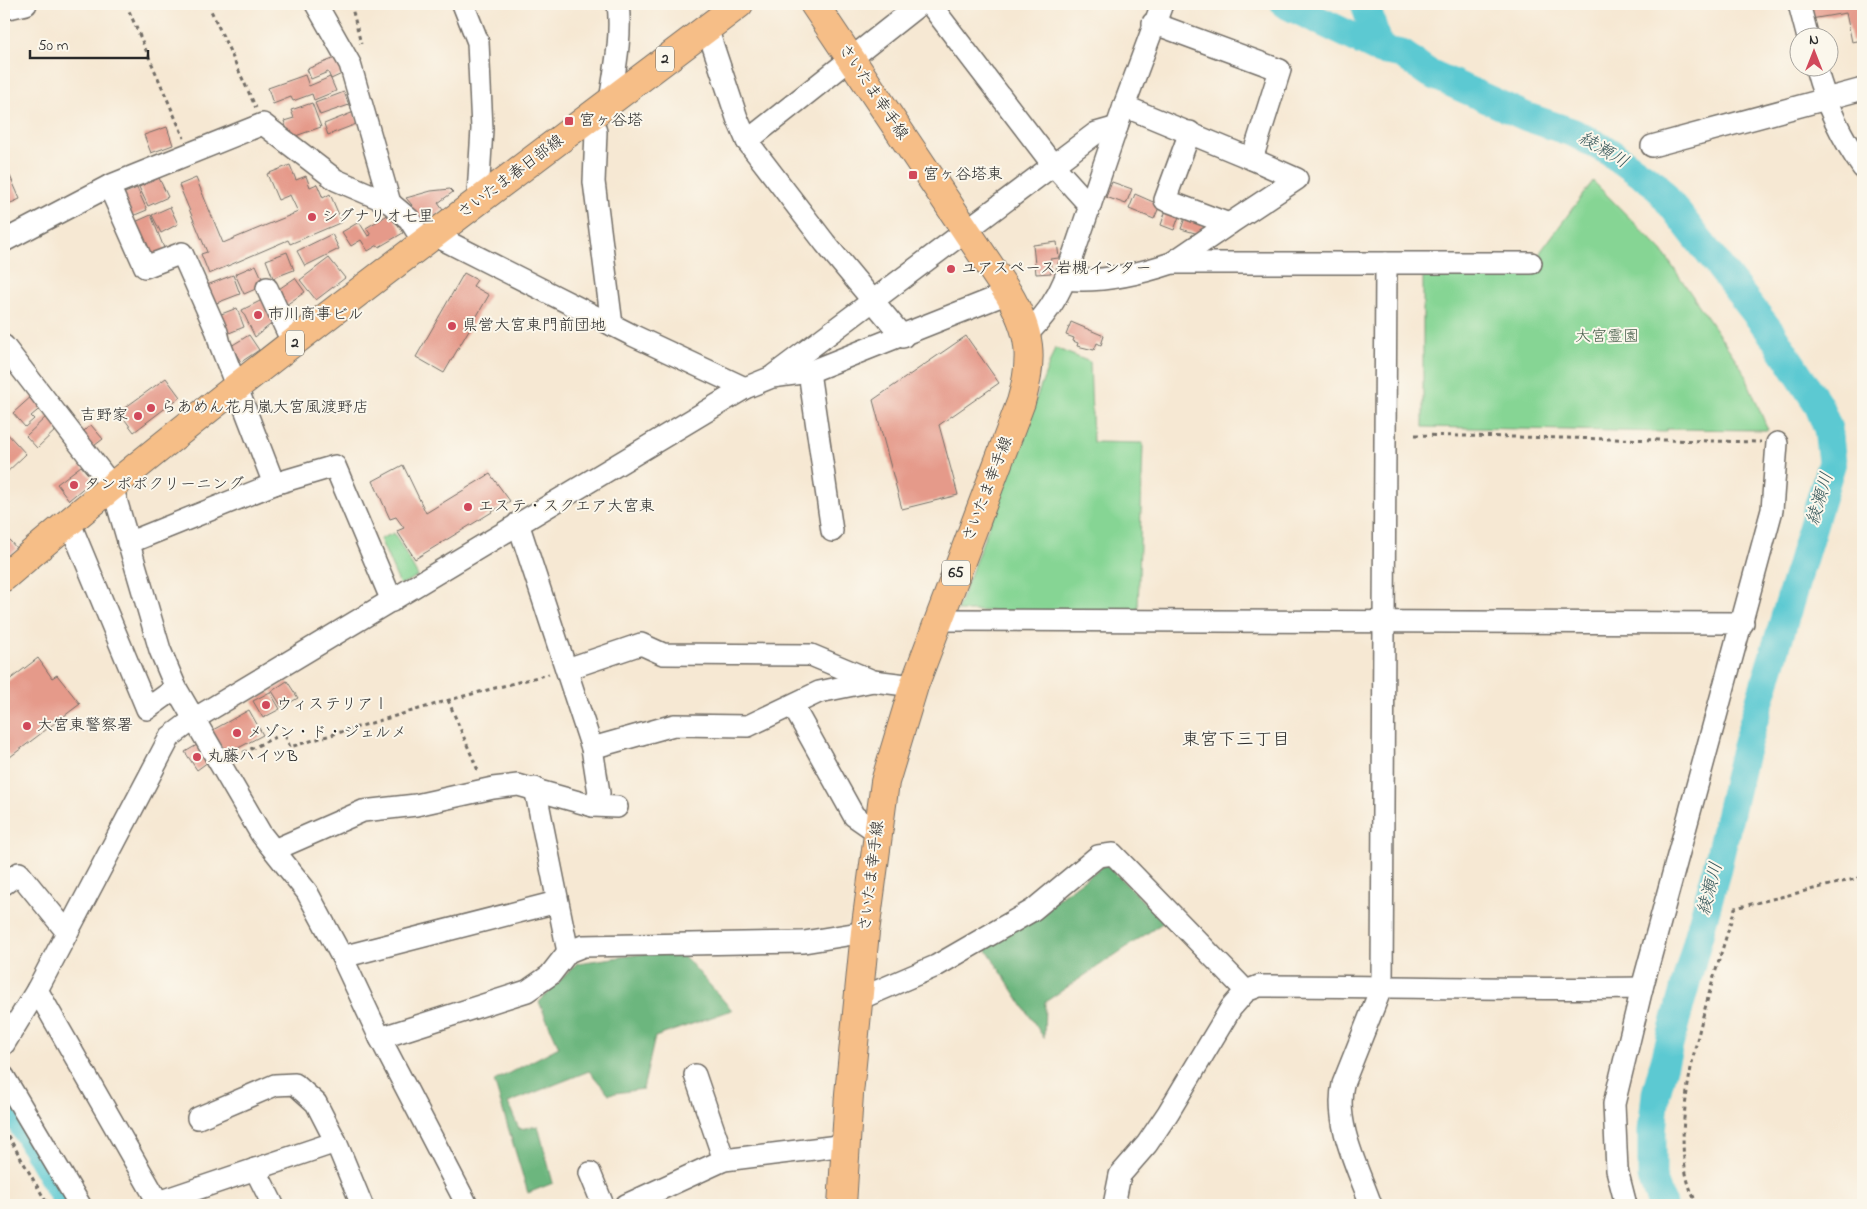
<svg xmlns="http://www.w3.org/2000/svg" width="1867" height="1209" font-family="'Indie Flower','Klee One',sans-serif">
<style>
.green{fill:#86d594;stroke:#588060}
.forest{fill:#6cb67e;stroke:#4c7054}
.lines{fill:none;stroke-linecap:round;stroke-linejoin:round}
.canal{stroke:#5cc9d2;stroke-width:16}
.river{stroke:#5cc9d2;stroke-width:29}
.building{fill:#e59a8a}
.minor-casing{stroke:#726d66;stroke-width:24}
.major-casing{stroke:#726d66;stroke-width:30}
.path{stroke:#726d66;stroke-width:3;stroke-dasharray:4 4;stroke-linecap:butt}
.minor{stroke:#fff;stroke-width:21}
.major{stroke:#f6be87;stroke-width:28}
.poi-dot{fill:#d1495b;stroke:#fbf7ec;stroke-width:2}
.labels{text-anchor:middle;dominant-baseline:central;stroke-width:4;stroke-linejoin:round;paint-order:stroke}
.shield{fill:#fbf7ec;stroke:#696865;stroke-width:1}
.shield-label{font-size:15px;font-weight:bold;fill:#2b2b2b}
.street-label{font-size:16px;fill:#2b2b2b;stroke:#fbf7ec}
.poi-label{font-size:16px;fill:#2b2b2b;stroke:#fbf7ec;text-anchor:start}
.park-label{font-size:16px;fill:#465e4a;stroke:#fbf7ec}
.water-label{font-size:18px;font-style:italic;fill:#3a5a5d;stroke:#fbf7ec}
.neighbourhood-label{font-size:18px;fill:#2b2b2b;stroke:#fbf7ec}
</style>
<rect width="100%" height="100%" fill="#fbf7ec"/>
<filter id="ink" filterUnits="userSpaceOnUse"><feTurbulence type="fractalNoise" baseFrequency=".02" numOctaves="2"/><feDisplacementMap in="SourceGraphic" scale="10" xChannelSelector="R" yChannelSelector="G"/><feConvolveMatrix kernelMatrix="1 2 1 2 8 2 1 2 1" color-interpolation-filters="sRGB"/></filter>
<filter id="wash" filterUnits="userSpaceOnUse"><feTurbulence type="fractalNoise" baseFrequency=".0096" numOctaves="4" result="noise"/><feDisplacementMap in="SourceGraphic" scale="20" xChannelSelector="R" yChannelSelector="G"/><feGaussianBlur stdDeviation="1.12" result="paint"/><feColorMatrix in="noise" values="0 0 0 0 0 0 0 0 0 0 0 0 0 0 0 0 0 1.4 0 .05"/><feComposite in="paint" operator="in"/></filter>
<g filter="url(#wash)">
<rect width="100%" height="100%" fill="#f6e8d3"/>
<g class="green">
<polygon points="1593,181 1662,251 1743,370 1768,430 1666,429 1666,432 1423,427 1423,272 1540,271 1541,251"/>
<polygon points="1055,348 1090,362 1093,442 1143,443 1138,611 957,611"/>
<polygon points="394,533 418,576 400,585 380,539"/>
</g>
<g class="forest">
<polygon points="1106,864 1164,922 1045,1002 1044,1038 986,949"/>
<polygon points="678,949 732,1010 655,1037 643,1089 609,1094 589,1071 508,1103 519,1129 538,1126 553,1183 528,1193 494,1081 559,1047 539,1002 577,963"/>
</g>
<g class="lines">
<polyline class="canal" points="4,1105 62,1205"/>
<g class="river">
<polyline points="1285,4 1380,50 1402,54 1427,72 1527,117 1574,133 1608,151 1655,184 1772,334 1818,404 1828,429 1832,462 1744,753 1716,872 1656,1093 1652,1131 1652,1177 1662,1205"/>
<polyline points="1365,4 1380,50"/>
</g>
</g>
<g id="blocks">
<g class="building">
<polygon points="1808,4 1863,4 1863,40 1852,42 1846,13 1811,19"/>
<polygon points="338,57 344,73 331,79 328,72 311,79 307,69"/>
<polygon points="305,75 309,86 330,77 336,91 314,100 312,94 293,101 291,97 273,104 268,88"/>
<polygon points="344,92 349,105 320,115 315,103"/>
<polygon points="312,103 321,127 290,138 284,121 294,118 291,110"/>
<polygon points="354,112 359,123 328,135 324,124"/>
<polygon points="167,127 173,145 151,153 144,135"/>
<polygon points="290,165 296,180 306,176 310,187 317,184 323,198 330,194 342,222 290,244 288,240 209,274 201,254 207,252 179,185 196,178 223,243 298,212 290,195 278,200 267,174"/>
<polygon points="10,176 20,199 4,206 4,179"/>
<polygon points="159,178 168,197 148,206 139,187"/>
<polygon points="1112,182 1132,189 1126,204 1106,197"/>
<polygon points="137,188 147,210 130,217 120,195"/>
<polygon points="450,189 453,192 438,203 443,210 422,225 410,208 412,205 406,198 431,191"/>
<polygon points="1135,194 1160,205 1154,219 1129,209"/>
<polygon points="170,207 178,224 161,233 152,215"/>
<polygon points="1167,207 1181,211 1174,230 1161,225"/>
<polygon points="391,213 403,233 379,247 378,245 368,251 361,240 351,246 342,232 359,222 368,236 371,235 366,228"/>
<polygon points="151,215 166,253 148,260 133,223"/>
<polygon points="1186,215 1208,228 1204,227 1202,235 1181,229"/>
<polygon points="332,234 339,249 305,266 297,251"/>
<polygon points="1057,242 1059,258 1050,259 1051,273 1036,274 1033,245"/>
<polygon points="287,252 294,270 273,278 266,260"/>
<polygon points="329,258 345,278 316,300 300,280"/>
<polygon points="256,265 265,285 244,294 235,274"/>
<polygon points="464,273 477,280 473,286 489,295 444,373 416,357"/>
<polygon points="233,275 240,294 214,304 207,285"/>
<polygon points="295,278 305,292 283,307 273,293"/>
<polygon points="264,299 275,321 255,337 242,310"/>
<polygon points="237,308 244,327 224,335 216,316"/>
<polygon points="1071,322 1104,336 1101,345 1097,343 1094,350 1077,346 1078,343 1073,341 1074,338 1066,335"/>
<polygon points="249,335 259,350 241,362 231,346"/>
<polygon points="966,336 999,383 939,425 958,495 902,509 873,400"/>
<polygon points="166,378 180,397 134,432 119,412"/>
<polygon points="33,395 43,406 31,416 34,419 25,427 13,413"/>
<polygon points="48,415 59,427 37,448 26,436"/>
<polygon points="91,425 103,439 90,449 79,435"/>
<polygon points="4,430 26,454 4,475"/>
<polygon points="403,465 426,513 490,474 510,501 415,559 397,531 404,528 396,517 390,519 373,481"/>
<polygon points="81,466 93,480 69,500 57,484"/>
<polygon points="4,534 17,549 4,561"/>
<polygon points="38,658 52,678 57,675 80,704 10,757 4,748 4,684"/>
<polygon points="287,681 298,698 282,707 272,691"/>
<polygon points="270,692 280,709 263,718 253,701"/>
<polygon points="249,710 263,735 225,755 211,731"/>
<polygon points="197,745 208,762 197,770 185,752"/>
</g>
</g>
</g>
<g filter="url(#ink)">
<use href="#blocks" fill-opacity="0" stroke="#726d66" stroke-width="1"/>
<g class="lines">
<defs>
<g id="minor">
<polyline points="316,4 350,64 390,203"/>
<polyline points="463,4 478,42 482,129 478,195 482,199"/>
<polyline points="930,4 1053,165 1090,206"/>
<polyline points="1799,4 1808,38"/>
<polyline points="4,9 26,4"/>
<polyline points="707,28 737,118 747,141 825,243 903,337"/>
<path d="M 1816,68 C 1826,105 1840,136 1863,168"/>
<path d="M 610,101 C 615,69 622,36 618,4"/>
<polyline points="1124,106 1252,159 1280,70 1153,23"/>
<polyline points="591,115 596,132 594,182 612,325"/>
<polyline points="747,141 920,4"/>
<polyline points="1652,146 1863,89"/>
<polyline points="109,186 145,267 182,253 217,332 220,344 274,484"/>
<polyline points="1229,224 1297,179 1252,159"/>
<polyline points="434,235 632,335 745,388"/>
<polyline points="4,241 109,186 263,124 336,180 390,203 409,219 424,243"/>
<polyline points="1172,263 1229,224 1165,200 1190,132"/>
<path d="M 1065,279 C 1101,283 1139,274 1172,263 L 1531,263"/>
<polyline points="267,288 293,344"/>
<path d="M 1027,334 C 1045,317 1056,301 1065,279 L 1124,106 L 1162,4"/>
<polyline points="4,346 112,486 160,650 176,688 261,834 307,892 342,957 380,1038 467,1205"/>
<polyline points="809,372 832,531"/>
<polyline points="774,375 1096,133 1117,127"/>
<polyline points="69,521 147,709 176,688"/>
<polyline points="518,523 592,748 599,793 593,806"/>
<polyline points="128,543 274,484 335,466 392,601"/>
<polyline points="939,620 1743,623"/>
<polyline points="567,669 641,644 663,654 811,655 873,681 914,686"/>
<polyline points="793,706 854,816 877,832"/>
<polyline points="592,748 674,725 748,726 819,692 873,681"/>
<polyline points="535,788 568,952"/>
<polyline points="274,850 363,811 416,805 493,788 518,785 593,806 617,807"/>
<polyline points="4,884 19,873 67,932"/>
<polyline points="342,957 557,902"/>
<polyline points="37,990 158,1202"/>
<polyline points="859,999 936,966 1033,910 1098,856 1113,854 1246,991"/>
<polyline points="380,1038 527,991 550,975 568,952 583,946 804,942 865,932"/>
<polyline points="4,1044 37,990 170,737 194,719 745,388 772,377 809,372 1008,293"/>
<polyline points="695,1075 724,1160"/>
<polyline points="4,1077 80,1205"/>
<polyline points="198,1118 275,1085 295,1084 316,1103 336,1142 362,1205"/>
<polyline points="255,1169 273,1205"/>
<polyline points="590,1173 603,1205"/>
<polyline points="153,1205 158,1202 336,1142"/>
<polyline points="626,1205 724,1160 846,1145"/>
<path d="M 1114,1205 L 1120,1175 L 1147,1144 L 1168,1113 L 1231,1008 L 1246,991 L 1259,986 C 1387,986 1514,990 1642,988"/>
<path d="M 1371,1205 C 1358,1168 1334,1124 1343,1084 L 1382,986 L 1386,263"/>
<polyline points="1626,1205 1617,1170 1614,1104 1642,988 1772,510 1777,443"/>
</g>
<g id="major">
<path d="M 814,4 L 1008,293 C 1031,332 1034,358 1021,402 L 914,686 L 885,782 L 865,932 L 849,1094 L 842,1205"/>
<path d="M 4,577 C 240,375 492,192 739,4"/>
</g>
</defs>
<use href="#minor" class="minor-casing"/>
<use href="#major" class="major-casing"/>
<g class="path">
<polyline points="126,4 184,138"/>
<polyline points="208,4 256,108"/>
<polyline points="351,4 361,44"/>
<polyline points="1415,435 1761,442"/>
<polyline points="448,700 479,773"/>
<polyline points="236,756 284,733 290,747 453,699 549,674"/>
<polyline points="4,1129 48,1205"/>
<path d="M 1698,1205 C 1656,1140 1714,979 1735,908 L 1863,877"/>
</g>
<use href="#minor" class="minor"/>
<use href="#major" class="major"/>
</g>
</g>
<g class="poi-dot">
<rect x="564" y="116" width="10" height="10" rx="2.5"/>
<rect x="908" y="170" width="10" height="10" rx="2.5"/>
<circle cx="312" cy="217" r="5"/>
<circle cx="951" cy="269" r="5"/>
<circle cx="258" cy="315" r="5"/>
<circle cx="452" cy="326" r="5"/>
<circle cx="151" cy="408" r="5"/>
<circle cx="138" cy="416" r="5"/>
<circle cx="74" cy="485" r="5"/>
<circle cx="468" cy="507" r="5"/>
<circle cx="266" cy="705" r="5"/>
<circle cx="27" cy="726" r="5"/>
<circle cx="237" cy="733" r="5"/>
<circle cx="197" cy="757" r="5"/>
</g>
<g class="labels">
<g class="shield">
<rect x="656" y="46.5" width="18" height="25" rx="4"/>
<rect x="286" y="330.5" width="18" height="25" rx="4"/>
<rect x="942" y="560.5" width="28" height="25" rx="4"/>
</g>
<g class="shield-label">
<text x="665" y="59">2</text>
<text x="295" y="343">2</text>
<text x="956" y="573">65</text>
</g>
<g class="street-label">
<text transform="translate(873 92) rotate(56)">さいたま幸手線</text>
<text transform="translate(511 177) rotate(-37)">さいたま春日部線</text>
<text transform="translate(988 489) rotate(-69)">さいたま幸手線</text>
<text transform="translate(872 876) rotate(-83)">さいたま幸手線</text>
</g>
<g class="poi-label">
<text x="579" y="121">宮ヶ谷塔</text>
<text x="923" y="175">宮ヶ谷塔東</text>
<text x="322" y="217">シグナリオ七里</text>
<text x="961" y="269">ユアスペース岩槻インター</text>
<text x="268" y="315">市川商事ビル</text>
<text x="462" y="326">県営大宮東門前団地</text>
<text x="161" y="408">らあめん花月嵐大宮風渡野店</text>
<text x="128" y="416" text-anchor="end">吉野家</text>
<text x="84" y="485">タンポポクリーニング</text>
<text x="478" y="507">エステ・スクエア大宮東</text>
<text x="276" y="705">ウィステリアⅠ</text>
<text x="37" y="726">大宮東警察署</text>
<text x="247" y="733">メゾン・ド・ジェルメ</text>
<text x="207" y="757">丸藤ハイツB</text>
</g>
<g class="park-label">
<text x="1607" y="337">大宮霊園</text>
</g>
<g class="water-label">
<text transform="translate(1603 151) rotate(31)">綾瀬川</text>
<text transform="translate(1821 499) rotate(-73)">綾瀬川</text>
<text transform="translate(1711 889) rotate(-75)">綾瀬川</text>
</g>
<g class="neighbourhood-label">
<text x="1236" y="741">東宮下三丁目</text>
</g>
</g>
<rect width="1867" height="1209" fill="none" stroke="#fbf7ec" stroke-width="20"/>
<g transform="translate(1814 52)"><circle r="24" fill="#fbf7ec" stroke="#a8a59f"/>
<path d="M0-4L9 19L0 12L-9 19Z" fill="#d1495b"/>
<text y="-8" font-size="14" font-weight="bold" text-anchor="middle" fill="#2b2b2b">N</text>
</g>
<path d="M30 50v8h118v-8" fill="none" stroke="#2b2b2b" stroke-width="2.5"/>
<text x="38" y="50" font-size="15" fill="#2b2b2b" stroke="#fbf7ec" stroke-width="4" paint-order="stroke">50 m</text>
</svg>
